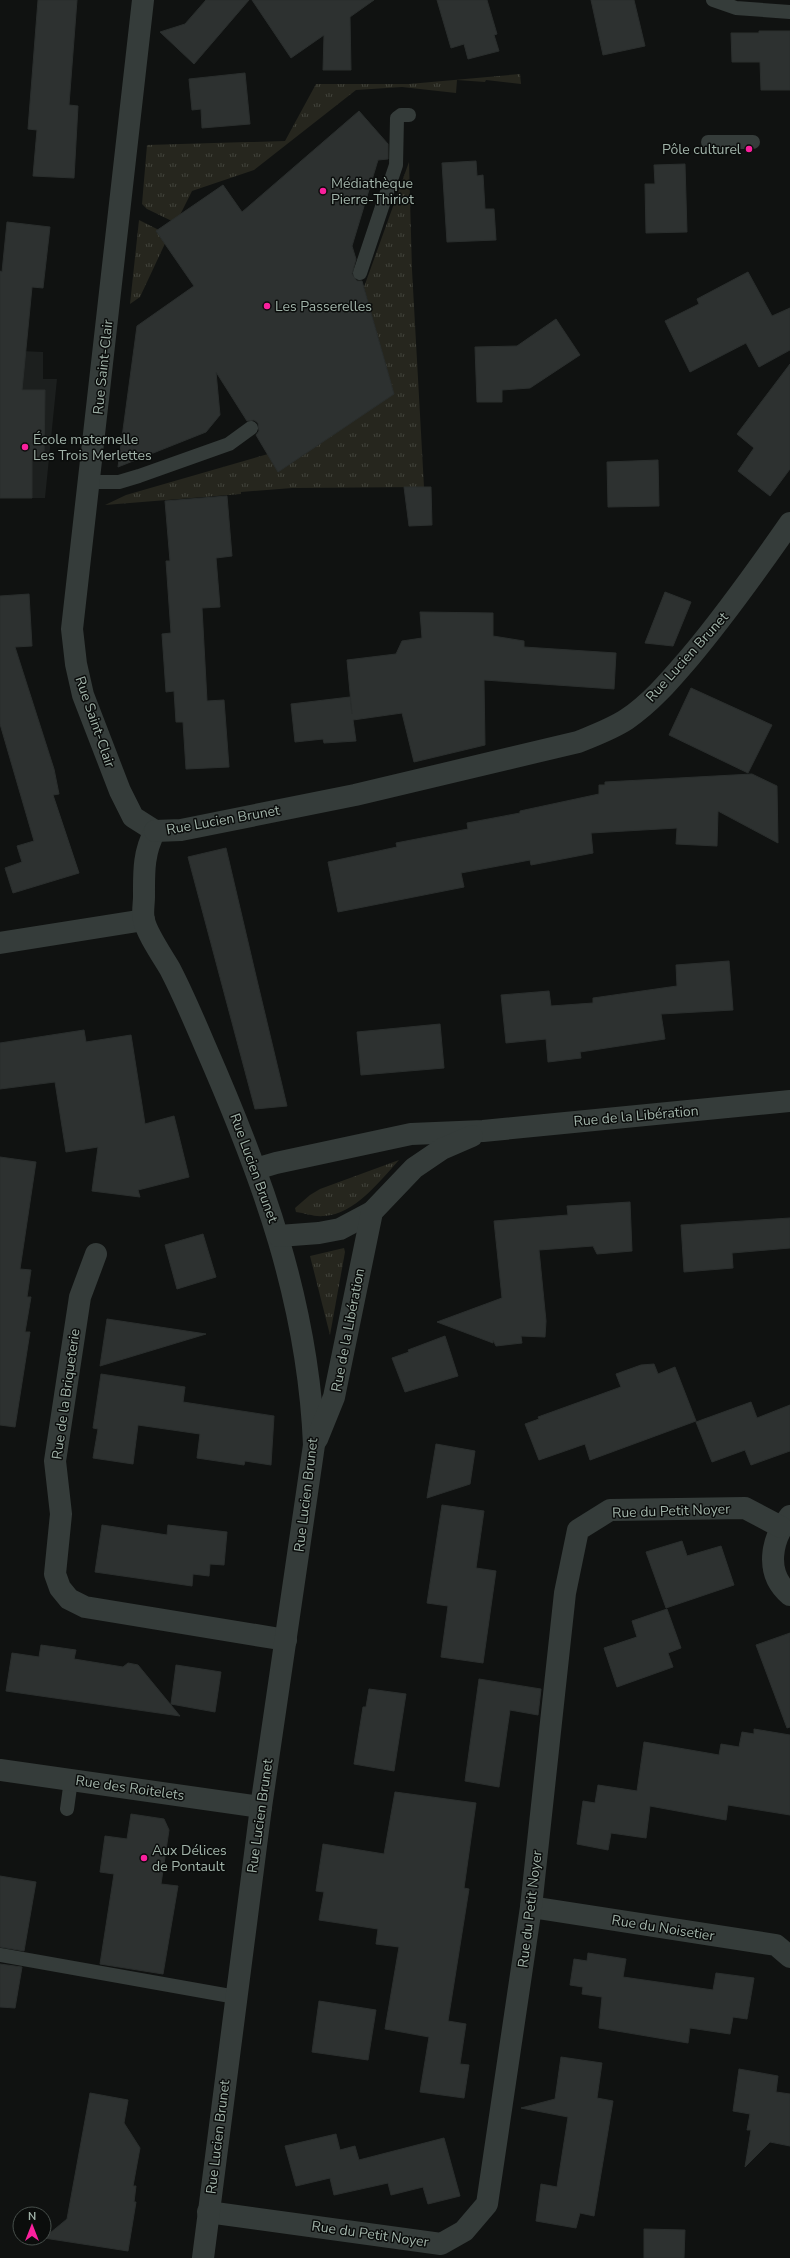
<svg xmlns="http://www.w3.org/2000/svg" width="790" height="2258" font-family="'Nunito Sans',sans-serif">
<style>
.built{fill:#1c1f1e}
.grass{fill:url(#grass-tufts)}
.building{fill:#2d3130;stroke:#2a2e2d}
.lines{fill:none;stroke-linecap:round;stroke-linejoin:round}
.service{stroke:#353c3a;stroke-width:14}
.minor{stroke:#353c3a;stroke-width:22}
.tertiary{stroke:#353c3a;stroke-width:22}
.poi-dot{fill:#fa209d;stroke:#0b0d0c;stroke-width:1.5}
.labels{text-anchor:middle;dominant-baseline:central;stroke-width:3;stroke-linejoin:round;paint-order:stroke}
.poi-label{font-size:14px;fill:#a1b3a9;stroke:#0b0d0c;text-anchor:start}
.street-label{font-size:14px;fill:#a1b3a9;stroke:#0b0d0c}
</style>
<defs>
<pattern id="grass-tufts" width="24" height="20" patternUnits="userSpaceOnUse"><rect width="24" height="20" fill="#26261e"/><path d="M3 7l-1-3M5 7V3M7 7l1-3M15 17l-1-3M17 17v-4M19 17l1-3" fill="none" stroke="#42433c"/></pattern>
</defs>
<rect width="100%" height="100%" fill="#101211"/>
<polygon class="built" points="0,350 43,352 43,379 57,379 45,498 0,498"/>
<g class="grass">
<polygon points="520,74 521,84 486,80 485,82 457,80 456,93 402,87 356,90 254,170 192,191 176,223 147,209 142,204 147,145 285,141 316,84 409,84"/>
<polygon points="409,162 412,270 424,487 292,488 241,492 241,494 105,505 126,495 268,454 278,471 394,394 364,287"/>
<polygon points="139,220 169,235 140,297 130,304"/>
<path d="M 399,1160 C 379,1182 355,1214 324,1216 C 314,1217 305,1213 296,1212 L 295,1208 L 310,1195 L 320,1189 Z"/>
<polygon points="344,1248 345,1252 330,1335 310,1256"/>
</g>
<g class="building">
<polygon points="38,0 77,0 69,105 78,106 74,178 33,176 37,130 28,129"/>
<polygon points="206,0 249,0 194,64 160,32 185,24"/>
<polygon points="252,0 374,0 350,17 351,70 323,70 324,35 291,58"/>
<polygon points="437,0 487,0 497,34 494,35 499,51 468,59 464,44 451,48"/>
<polygon points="591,0 634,0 645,46 603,55"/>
<polygon points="759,31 790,31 790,90 761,90 760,62 732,62 731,33 759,33"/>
<polygon points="245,73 250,124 202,128 201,109 192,110 189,79"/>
<polygon points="359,111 388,144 388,159 378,160 352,246 356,259 352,274 357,281 362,281 394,394 278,472 256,435 259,431 258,423 254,420 247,421 216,372 220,415 206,432 118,467 137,326 194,286 156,231 223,185 242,212"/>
<polygon points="476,161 477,176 483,175 485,209 494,209 496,240 447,242 442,163"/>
<polygon points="685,164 687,232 646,233 645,184 655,184 654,165"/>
<polygon points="7,222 50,227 43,288 32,287 22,390 45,390 44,459 32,459 32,498 0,498 0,271 2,272"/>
<polygon points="748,272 772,316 790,308 790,350 759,367 746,343 690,372 665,321 699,304 697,299"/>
<polygon points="556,319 580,355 530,388 502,390 502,402 477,402 475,347 517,346"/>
<polygon points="790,364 790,469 770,496 738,471 754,448 737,434"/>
<polygon points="658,460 659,506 608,507 607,462"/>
<polygon points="404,487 431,487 432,525 409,526"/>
<polygon points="227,496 232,556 216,558 220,607 202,608 207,701 224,700 229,767 186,769 183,722 176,722 174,691 166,692 162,634 171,633 166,561 170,561 165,501"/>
<polygon points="665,592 691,602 673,646 645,643"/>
<polygon points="29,594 32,646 15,647 54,769 59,794 53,795 79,873 13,893 5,868 22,862 17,846 34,841 0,724 0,596"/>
<polygon points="420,612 493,613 493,636 524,641 524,647 616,653 614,689 484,680 485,745 414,762 402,713 353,720 356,741 324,743 323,739 295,742 291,704 350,697 352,714 347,660 396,654 402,641 422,638"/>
<polygon points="691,688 772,725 748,773 669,735"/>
<polygon points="752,774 777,786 778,843 718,811 717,846 676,844 677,828 591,833 593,853 531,865 530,860 461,873 464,887 338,912 328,862 397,847 396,843 468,829 467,823 520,813 520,811 599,794 599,785 605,785 605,782"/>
<polygon points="226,848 256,976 287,1106 255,1109 188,857"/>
<polygon points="729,961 733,1010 661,1014 665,1039 580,1052 581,1058 548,1062 546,1039 506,1043 501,995 549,991 551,1006 593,1003 593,998 677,986 676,965"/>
<polygon points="440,1024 444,1068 361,1075 357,1032"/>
<polygon points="84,1030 86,1042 131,1035 145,1124 174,1116 189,1177 138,1190 140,1197 92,1191 98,1147 66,1152 55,1082 0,1089 0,1043"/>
<polygon points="0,1157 36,1162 20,1269 31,1270 27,1297 31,1297 25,1332 30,1332 15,1427 0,1425"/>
<polygon points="630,1202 632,1251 597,1254 593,1246 539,1250 546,1321 545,1337 521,1336 522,1343 496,1346 493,1340 493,1343 437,1322 502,1298 494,1221 568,1215 567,1206"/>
<polygon points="790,1218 790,1248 732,1253 733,1268 684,1272 681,1225"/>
<polygon points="203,1234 216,1277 177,1289 165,1245"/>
<polygon points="107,1319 206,1334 100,1366"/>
<polygon points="445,1336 458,1376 405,1392 392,1358 409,1352 408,1350"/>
<polygon points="654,1364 658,1374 675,1367 696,1421 590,1460 585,1444 539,1460 525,1424 539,1419 538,1417 621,1387 616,1374 641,1365"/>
<polygon points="101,1374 185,1387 183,1402 274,1416 271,1465 245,1461 244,1465 197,1458 200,1434 138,1425 133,1464 93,1458 98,1429 93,1428"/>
<polygon points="751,1402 757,1418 790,1405 790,1451 751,1465 745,1450 712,1462 696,1422"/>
<polygon points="436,1444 475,1451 470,1484 427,1498"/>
<polygon points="442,1505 484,1511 476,1568 496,1571 483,1663 441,1657 448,1606 427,1603"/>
<polygon points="102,1525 167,1535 168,1525 227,1532 224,1565 210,1564 209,1576 193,1574 192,1586 95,1572"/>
<polygon points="682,1541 687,1556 721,1546 734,1585 666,1608 646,1552"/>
<polygon points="667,1609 681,1648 668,1653 673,1667 617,1687 604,1648 637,1637 632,1621"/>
<polygon points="790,1633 790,1727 787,1728 756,1645"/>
<polygon points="41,1645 76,1650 74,1659 123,1667 128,1663 138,1665 180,1716 6,1691 12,1653 39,1657"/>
<polygon points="176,1665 221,1672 215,1712 171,1704"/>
<polygon points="479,1679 541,1689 538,1715 510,1710 499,1787 465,1781"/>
<polygon points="369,1689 406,1694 394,1771 354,1764 363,1707 366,1707"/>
<polygon points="754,1729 790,1735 790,1815 728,1805 726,1820 650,1806 646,1838 611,1833 608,1850 577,1844 583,1801 595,1803 598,1785 637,1791 644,1742 719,1755 721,1744 739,1747 742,1732 754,1734"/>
<polygon points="395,1792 476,1803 464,1888 469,1889 448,2021 466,2024 460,2064 469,2065 464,2098 420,2092 429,2037 385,2029 399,1947 376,1944 378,1929 319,1920 324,1892 316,1891 323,1844 384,1854"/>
<polygon points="131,1814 164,1819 169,1830 161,1884 178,1886 163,1974 100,1964 114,1874 100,1872 105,1836 127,1839"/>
<polygon points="0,1876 36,1882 24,1951 0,1947"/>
<polygon points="588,1953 626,1959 623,1977 713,1990 716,1973 754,1978 747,2019 733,2017 730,2034 690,2028 688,2043 599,2028 602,1997 582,1994 583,1987 570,1985 574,1959 587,1961"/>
<polygon points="0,1964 22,1967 15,2008 0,2007"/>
<polygon points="319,2001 376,2010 368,2060 312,2052"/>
<polygon points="561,2057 602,2063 597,2098 613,2101 594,2216 580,2213 576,2228 536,2221 541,2184 557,2187 568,2117 521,2108 555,2099"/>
<polygon points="739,2069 778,2076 776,2092 790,2094 790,2146 770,2142 745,2167 751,2130 747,2130 750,2114 733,2111"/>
<polygon points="90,2093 128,2100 124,2123 140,2148 133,2186 136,2186 134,2202 136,2202 128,2251 44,2238 67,2219"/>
<polygon points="336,2134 340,2150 355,2146 359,2160 444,2138 460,2196 428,2204 423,2187 391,2195 388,2183 334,2195 330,2178 296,2186 285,2146"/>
<polygon points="644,2229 685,2230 684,2258 644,2258"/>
</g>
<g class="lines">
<g class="service">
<polyline points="713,0 736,8 790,12"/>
<polyline points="708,142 753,142"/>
<polyline points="360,273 396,165 397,118 401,115 409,115"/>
<polyline points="89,482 119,482 139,476 229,444 251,428"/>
<polyline points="67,1809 71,1780"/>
<polyline points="0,1955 236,1997"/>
</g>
<g class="minor">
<polyline points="0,943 144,920"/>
<polyline points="96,1254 80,1297 55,1461 61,1514 55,1574 60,1588 69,1599 85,1607 286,1640"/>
<path d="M 790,1516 C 771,1539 764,1573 790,1595"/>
<polyline points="0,1770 261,1807"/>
<polyline points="531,1907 776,1945 790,1957"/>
<polyline points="208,2212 441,2244 464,2231 487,2204 531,1907 565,1593 578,1530 610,1510 745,1508 781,1527"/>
</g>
<g class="tertiary">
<polyline points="143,0 72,629 76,664 83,695 120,791 133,817 155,831"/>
<path d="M 155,831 C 143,853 144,873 144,897 C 144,904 142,913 144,920 C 146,932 163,957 170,969 C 183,994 194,1020 205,1046 C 262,1176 308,1301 314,1445 L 261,1807 L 203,2258"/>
<path d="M 155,831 L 181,830 L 355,795 L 578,742 C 595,735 612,729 627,719 C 652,702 671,679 690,657 C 726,614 758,569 790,523"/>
<polyline points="256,1169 276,1163 411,1134 483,1131 790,1101"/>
<polyline points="279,1236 319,1233 340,1229 372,1212"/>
<polyline points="317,1439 334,1397 372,1212 414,1168 442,1149 472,1136"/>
</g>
</g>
<g class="poi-dot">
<circle cx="749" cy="149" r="4"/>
<circle cx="323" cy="191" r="4"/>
<circle cx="267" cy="306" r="4"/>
<circle cx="25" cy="447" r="4"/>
<circle cx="144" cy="1858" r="4"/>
</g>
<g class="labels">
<g class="poi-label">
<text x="741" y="149" text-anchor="end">Pôle culturel</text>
<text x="331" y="183">Médiathèque<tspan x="331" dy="16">Pierre-Thiriot</tspan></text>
<text x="275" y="306">Les Passerelles</text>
<text x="33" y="439">École maternelle<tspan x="33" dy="16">Les Trois Merlettes</tspan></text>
<text x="152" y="1850">Aux Délices<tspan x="152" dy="16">de Pontault</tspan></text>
</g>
<g class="street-label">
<text transform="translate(103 367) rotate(-84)">Rue Saint-Clair</text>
<text transform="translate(687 657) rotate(-48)">Rue Lucien Brunet</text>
<text transform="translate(95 722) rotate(71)">Rue Saint-Clair</text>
<text transform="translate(223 820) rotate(-10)">Rue Lucien Brunet</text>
<text transform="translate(636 1116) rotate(-5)">Rue de la Libération</text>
<text transform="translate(254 1168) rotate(70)">Rue Lucien Brunet</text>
<text transform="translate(348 1330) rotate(-79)">Rue de la Libération</text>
<text transform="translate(66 1394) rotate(-82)">Rue de la Briqueterie</text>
<text transform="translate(306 1495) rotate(-83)">Rue Lucien Brunet</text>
<text transform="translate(671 1511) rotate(-2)">Rue du Petit Noyer</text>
<text transform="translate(130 1788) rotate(8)">Rue des Roitelets</text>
<text transform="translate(260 1816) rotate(-82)">Rue Lucien Brunet</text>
<text transform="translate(530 1909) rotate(-83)">Rue du Petit Noyer</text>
<text transform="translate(663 1928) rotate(9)">Rue du Noisetier</text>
<text transform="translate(218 2137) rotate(-83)">Rue Lucien Brunet</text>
<text transform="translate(370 2234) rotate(8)">Rue du Petit Noyer</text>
</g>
</g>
<g transform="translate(32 2226)"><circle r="19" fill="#0b0d0c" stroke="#474f4b"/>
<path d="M0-3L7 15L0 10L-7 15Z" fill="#fa209d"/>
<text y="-6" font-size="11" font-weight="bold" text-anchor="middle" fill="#a1b3a9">N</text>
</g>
</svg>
